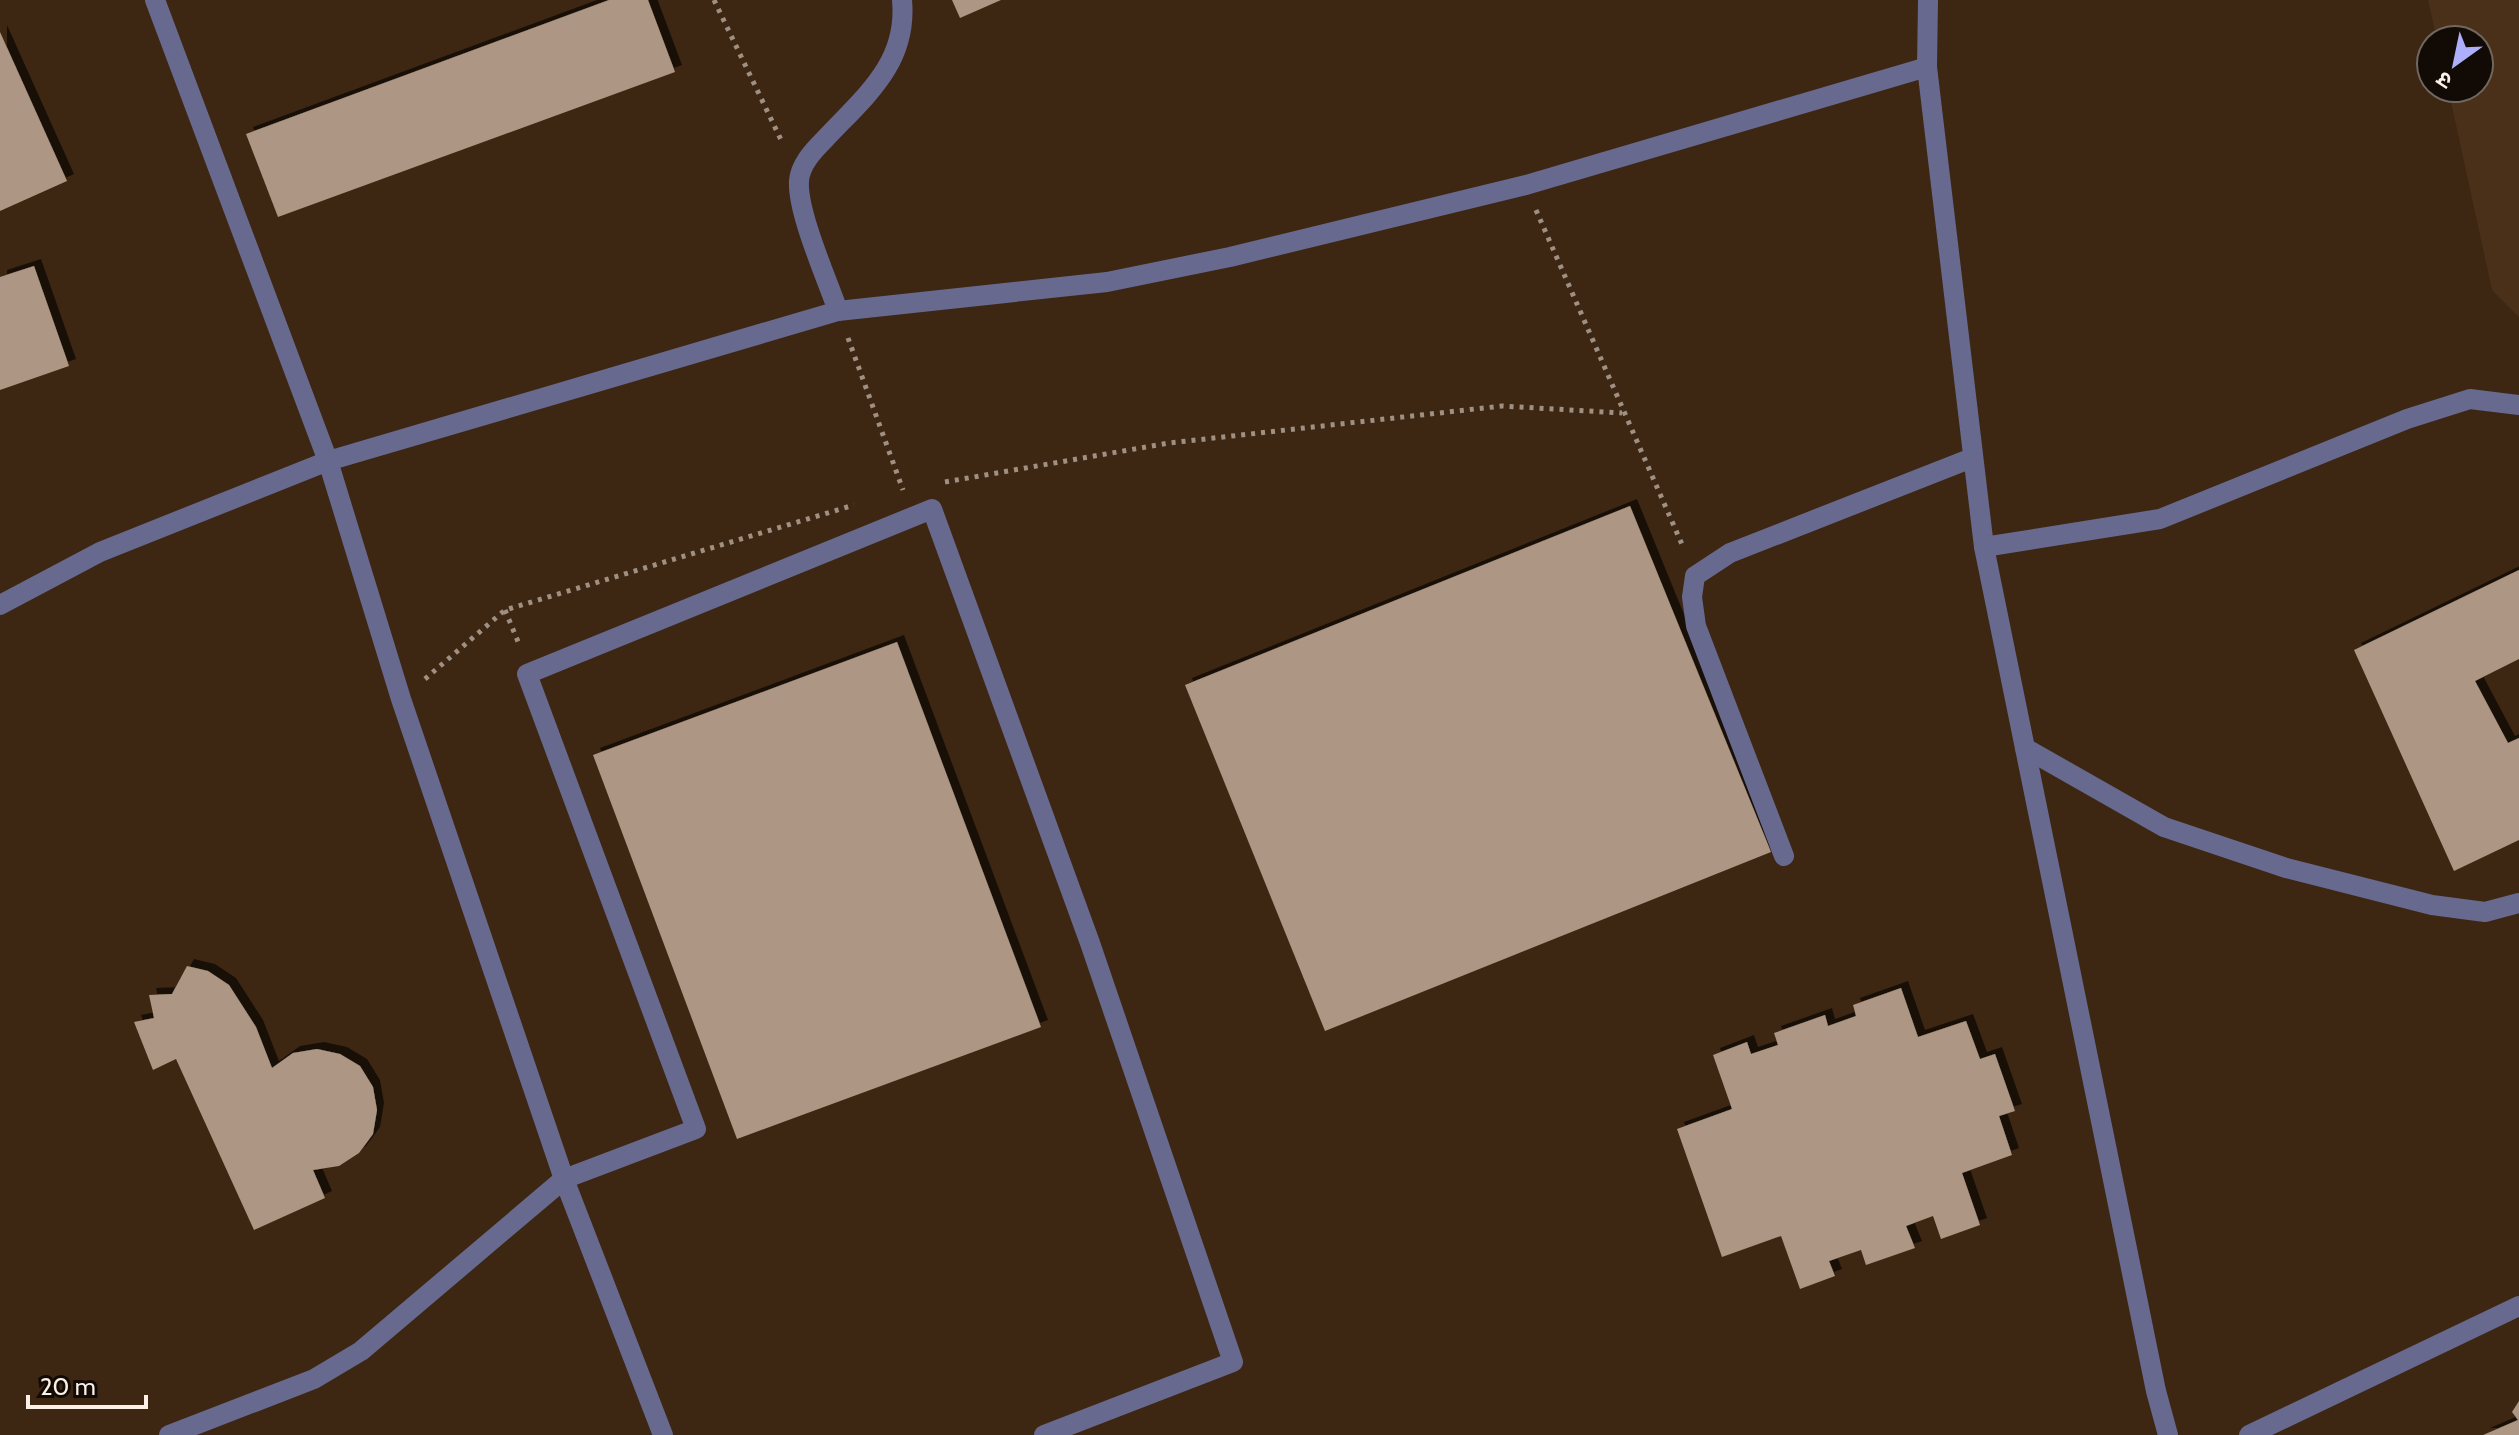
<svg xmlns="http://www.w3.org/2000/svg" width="2519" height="1435" font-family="Cabin,'Noto Sans Devanagari',sans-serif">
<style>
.built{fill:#3d2612;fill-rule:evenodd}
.green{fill:#4a3019}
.building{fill:#ad9684;filter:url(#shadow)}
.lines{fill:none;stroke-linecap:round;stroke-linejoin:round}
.path{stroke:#9f9084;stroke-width:5;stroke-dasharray:4 6;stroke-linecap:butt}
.minor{stroke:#67698f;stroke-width:20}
</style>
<defs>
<filter id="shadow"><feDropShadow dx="7" dy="-7" stdDeviation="0" flood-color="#0009"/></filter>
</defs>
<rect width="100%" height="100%" fill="#301f10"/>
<path class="built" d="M 0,0 L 2519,0 L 2519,1435 L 0,1435 ZM 2431,40 L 2479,40 L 2479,88 L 2431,88 Z"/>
<polygon class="green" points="2428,0 2519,0 2519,317 2492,290 2448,88 2479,88 2479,40 2437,40"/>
<g class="building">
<polygon points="609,0 648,0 675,72 278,217 246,134"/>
<polygon points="952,0 1001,0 960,18"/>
<polygon points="0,32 67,181 0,211"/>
<polygon points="34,266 69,366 0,390 0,277"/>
<polygon points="1630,506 1771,852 1325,1031 1185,685"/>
<polygon points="2519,570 2519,659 2475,681 2508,743 2519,738 2519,840 2454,871 2354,650"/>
<polygon points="897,642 1041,1027 737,1139 593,755"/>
<polygon points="187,966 208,971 229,985 256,1027 272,1068 293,1053 317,1049 340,1054 360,1066 373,1087 377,1110 373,1134 359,1153 339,1166 313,1170 325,1198 254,1230 176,1059 153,1070 134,1022 154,1018 149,995 172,994"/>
<polygon points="1901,988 1918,1037 1966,1021 1980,1059 1995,1054 2015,1111 1999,1116 2012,1155 1962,1173 1980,1225 1941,1239 1933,1216 1906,1226 1915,1248 1866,1265 1861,1250 1829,1261 1835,1276 1800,1289 1781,1236 1722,1257 1677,1129 1732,1109 1713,1055 1747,1042 1751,1054 1778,1045 1774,1033 1825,1015 1828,1026 1856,1016 1853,1005"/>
<polygon points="2519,1401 2519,1435 2483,1435 2518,1420 2512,1412"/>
</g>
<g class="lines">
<g class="path">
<polyline points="714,0 783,144"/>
<polyline points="1536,210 1684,549"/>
<polyline points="848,338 903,490"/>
<polyline points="945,482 1169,443 1502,406 1622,413"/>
<polyline points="505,610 519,644"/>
<polyline points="425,679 505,610 854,505"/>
</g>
<g class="minor">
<polyline points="155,0 328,461 401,699 564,1179 663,1435"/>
<polyline points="1928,0 1927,67 1984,547 2156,1391 2168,1435"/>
<path d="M 838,311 C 827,279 797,212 799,181 C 800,165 813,151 824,140 C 864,97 908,64 902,0"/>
<polyline points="1984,547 2160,519 2407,419 2470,399 2519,405"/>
<polyline points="0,605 100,552 328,461 838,311 1107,282 1230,257 1526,185 1927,67"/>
<polyline points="2025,748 2164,827 2286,868 2432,905 2485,912 2519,903"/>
<polyline points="1784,856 1696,626 1692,597 1695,576 1730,553 1972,458"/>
<polyline points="169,1435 314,1379 361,1351 564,1179 696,1129 527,674 932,509 1090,943 1233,1362 1044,1435"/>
<polyline points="2249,1435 2519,1306"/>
</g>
</g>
<g transform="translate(2455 64) rotate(213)"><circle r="38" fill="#120b05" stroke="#70675f" stroke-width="2"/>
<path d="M0-6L14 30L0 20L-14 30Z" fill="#adaffb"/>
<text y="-12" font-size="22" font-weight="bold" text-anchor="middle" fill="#fdf0e7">उ</text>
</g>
<path d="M28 1395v12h118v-12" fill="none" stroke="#fdf0e7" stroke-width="4"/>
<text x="40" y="1395" font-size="24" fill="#fdf0e7" stroke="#120b05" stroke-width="6" paint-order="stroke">20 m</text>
</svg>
